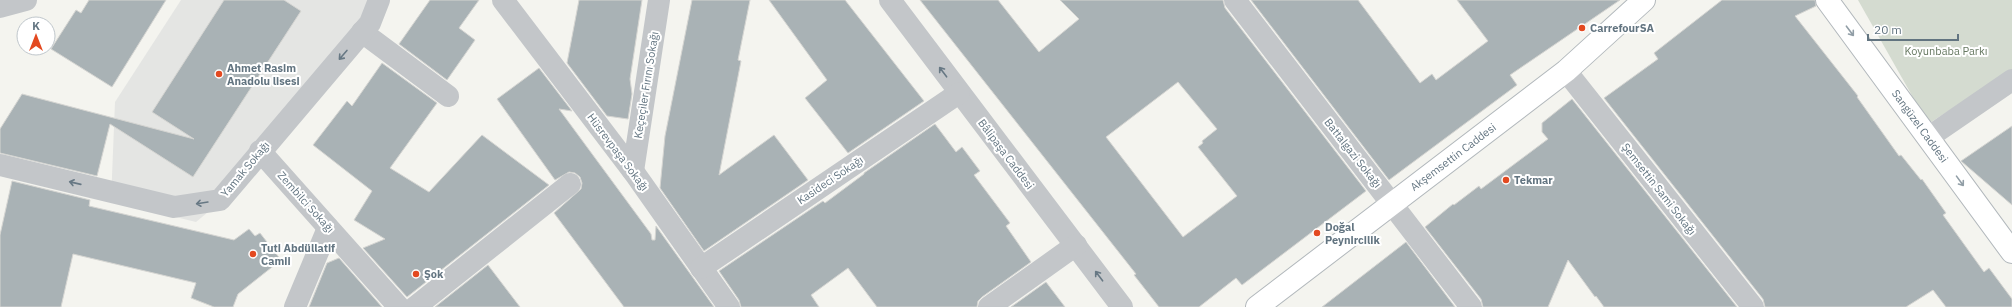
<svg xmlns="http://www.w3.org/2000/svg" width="2012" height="307" font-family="'IBM Plex Sans',sans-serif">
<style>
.built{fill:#e4e5e3}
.green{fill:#d4dbd0}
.building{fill:#a9b2b5;stroke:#d5d5d2;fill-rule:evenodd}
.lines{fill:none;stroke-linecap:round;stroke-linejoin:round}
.secondary-casing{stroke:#b2b8bc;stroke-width:24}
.street{stroke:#c3c6c9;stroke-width:22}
.secondary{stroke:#fff;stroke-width:22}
.oneway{stroke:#919ea6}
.oneway2{stroke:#677884}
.poi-dot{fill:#e34920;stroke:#fff;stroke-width:1.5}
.labels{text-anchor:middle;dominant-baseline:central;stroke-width:4;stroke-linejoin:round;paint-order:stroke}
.poi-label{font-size:11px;font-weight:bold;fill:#627480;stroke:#fff;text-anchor:start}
.park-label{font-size:11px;fill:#667861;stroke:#fff}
.street-label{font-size:11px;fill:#627480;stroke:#fff}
</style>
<rect width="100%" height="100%" fill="#f4f4ef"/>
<polygon class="built" points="181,0 373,0 249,178 196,222 111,201 115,102"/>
<polygon class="green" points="1858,0 2012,0 2012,70 1928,124"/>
<g class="building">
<polygon points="89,0 166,0 112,87 51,49 76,10 81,13"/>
<polygon points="224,0 284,0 301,11 193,177 110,124 97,176 0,153 0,129 22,94 194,139 152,112"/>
<polygon points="430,0 479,0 459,28 475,40 447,80 399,44"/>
<polygon points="579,0 642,0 630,79 632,94 628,119 607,116 567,63"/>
<polygon points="692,0 750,0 738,60 741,61 719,175 774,135 808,180 704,251 660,188 665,136"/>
<polygon points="769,0 845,0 924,101 848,153 805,98 827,80"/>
<path d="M 920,0 L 998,0 L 1039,52 L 1079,19 L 1060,0 L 1223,0 L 1225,8 L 1366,191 L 1242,285 L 1236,278 L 1199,307 L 1159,307 L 1134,275 L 1136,274 ZM 1178,82 L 1217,129 L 1202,141 L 1203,143 L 1198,147 L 1237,196 L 1183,237 L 1106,137 Z"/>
<polygon points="1251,0 1358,0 1420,83 1432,74 1436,80 1488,41 1457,0 1620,0 1510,75 1517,85 1389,180"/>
<polygon points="1722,0 1815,0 1816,6 1795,16 1858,96 1857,97 1899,156 1901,155 1921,180 1922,179 1946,213 1943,215 1984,272 1989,268 2012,299 2012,307 1946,307 1933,290 1906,307 1765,307 1763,299 1604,98 1658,59 1654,53"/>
<polygon points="382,63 437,103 390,168 429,192 482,135 549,185 407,297 363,248 385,239 354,220 372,191 313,145 347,101 352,106"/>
<polygon points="539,68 572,111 559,109 651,234 652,240 655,240 656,226 714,307 624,307 554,213 581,189 582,183 580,177 575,173 569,172 555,180 497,99"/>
<polygon points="1572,99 1737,307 1604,307 1596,296 1595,297 1568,260 1548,307 1483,307 1481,299 1425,227 1453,204 1454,205 1479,186 1481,189 1548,139 1542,132 1542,123"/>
<polygon points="935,124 956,152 962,147 980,171 974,175 1010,223 1006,226 1031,262 982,297 978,301 977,307 877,307 848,268 811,295 819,307 741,307 739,300 719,271 823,201 825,203 864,174 864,173"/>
<polygon points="2012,126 2012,205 1961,161"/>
<polygon points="12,181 90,200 89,206 234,240 249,229 255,236 260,233 281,260 238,294 233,307 214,307 191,298 196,283 73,254 61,307 0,307 0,235"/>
<polygon points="1406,242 1455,307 1322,307"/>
<polygon points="339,258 382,307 309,307 327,263"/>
<polygon points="488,265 520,307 435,307"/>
<polygon points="1046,282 1065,307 1011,307"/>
</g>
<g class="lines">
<defs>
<g id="secondary">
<polyline points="1827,0 2012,252"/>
<polyline points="1257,307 1566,71 1644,0"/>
</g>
</defs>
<use href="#secondary" class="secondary-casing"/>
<g class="street">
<polyline points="503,0 633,171 729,307"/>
<polyline points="890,0 1122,307"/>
<polyline points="1235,0 1471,307"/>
<polyline points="0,7 26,0"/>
<polyline points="362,32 448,96"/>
<polyline points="1566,71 1753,307"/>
<polyline points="1929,137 2012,80"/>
<polyline points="260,151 399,307"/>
<polyline points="0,165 174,207 220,200 370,23 379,0"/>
<polyline points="633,171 659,0"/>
<polyline points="701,268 959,93"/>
<polyline points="295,307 328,228"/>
<polyline points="415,307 570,184"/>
<polyline points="989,307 1076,245"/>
</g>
<use href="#secondary" class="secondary"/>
</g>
<defs><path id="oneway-shaft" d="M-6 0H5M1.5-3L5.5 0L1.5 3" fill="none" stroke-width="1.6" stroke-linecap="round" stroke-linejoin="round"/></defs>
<g class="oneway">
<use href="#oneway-shaft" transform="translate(1850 31) rotate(53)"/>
<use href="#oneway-shaft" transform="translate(1960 181) rotate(54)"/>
</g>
<g class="oneway2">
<use href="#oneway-shaft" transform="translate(343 55) rotate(131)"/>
<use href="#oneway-shaft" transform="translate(943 72) rotate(-127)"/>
<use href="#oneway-shaft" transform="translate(75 183) rotate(-167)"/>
<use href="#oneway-shaft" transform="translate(202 203) rotate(171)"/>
<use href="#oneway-shaft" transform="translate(1099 276) rotate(-127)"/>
</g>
<g class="poi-dot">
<circle cx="1582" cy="28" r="4"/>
<circle cx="219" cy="74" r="4"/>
<circle cx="1506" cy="180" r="4"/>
<circle cx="1317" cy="233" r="4"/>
<circle cx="253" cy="254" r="4"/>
<circle cx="416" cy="274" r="4"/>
</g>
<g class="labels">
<g class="poi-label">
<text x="1590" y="28">CarrefourSA</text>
<text x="227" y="68">Ahmet Rasim<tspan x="227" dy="13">Anadolu lisesi</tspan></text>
<text x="1514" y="180">Tekmar</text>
<text x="1325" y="227">Doğal<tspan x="1325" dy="13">Peynircilik</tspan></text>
<text x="261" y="248">Tuti Abdüllatif<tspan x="261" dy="13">Camii</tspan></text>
<text x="424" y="274">Şok</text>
</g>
<g class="park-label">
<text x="1946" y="51">Koyunbaba Parkı</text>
</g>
<g class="street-label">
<text transform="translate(646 85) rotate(-81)">Keçeçiler Fırını Sokağı</text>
<text transform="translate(1920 126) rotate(54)">Sangüzel Caddesi</text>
<text transform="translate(618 152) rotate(53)">Hüsrevpaşa Sokağı</text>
<text transform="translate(1353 153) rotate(52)">Battalgazi Sokağı</text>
<text transform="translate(1006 154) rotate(53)">Bâlipaşa Caddesi</text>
<text transform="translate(1453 157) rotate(-37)">Akşemsettin Caddesi</text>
<text transform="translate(245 169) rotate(-50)">Yamak Sokağı</text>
<text transform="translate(830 180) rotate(-34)">Kasideci Sokağı</text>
<text transform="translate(1659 189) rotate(52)">Şemsettin Sami Sokağı</text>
<text transform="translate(306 202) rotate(48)">Zembilci Sokağı</text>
</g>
</g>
<g transform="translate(36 36)"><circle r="19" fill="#ffffff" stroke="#c0c7cc"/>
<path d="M0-3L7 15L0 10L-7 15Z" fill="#e34920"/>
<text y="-6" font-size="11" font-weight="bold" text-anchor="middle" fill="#627480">K</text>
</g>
<path d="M1868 34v6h90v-6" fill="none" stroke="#627480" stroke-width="2"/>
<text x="1874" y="34" font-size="12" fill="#627480" stroke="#ffffff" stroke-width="3" paint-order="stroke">20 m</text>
</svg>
